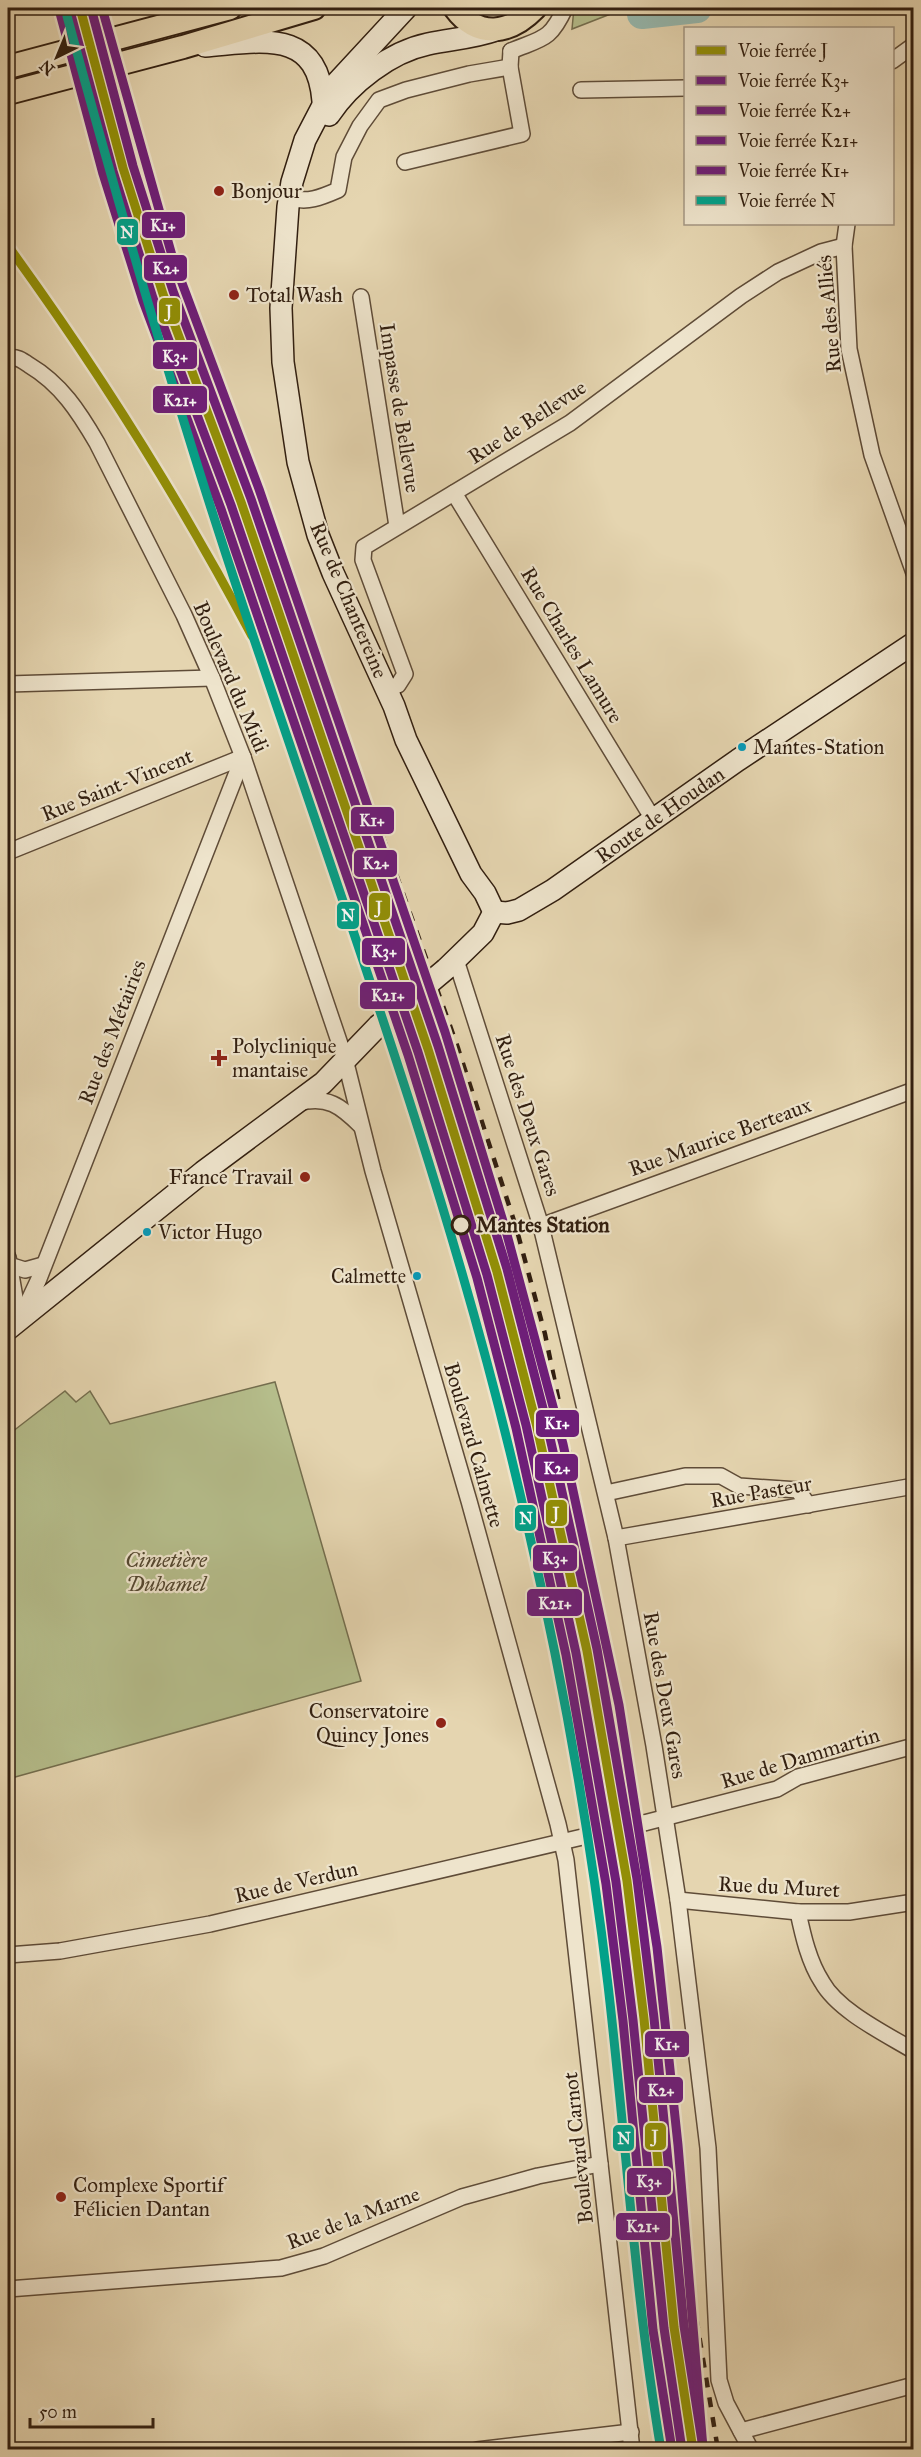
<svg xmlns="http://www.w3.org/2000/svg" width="921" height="2457" font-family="'IM FELL Great Primer',serif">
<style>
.green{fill:#b5bd8b;stroke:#746e4e;stroke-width:1.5}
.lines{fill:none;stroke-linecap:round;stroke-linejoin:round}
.river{stroke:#96b8ae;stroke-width:30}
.street-casing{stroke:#5f4c38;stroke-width:18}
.secondary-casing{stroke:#321f10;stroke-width:24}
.primary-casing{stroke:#321f10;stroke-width:26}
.street{stroke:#eee4cc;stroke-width:15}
.secondary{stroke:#eee4cc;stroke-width:21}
.primary{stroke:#e5d5b0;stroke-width:22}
.rail{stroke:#321f10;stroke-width:4.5;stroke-dasharray:10 10;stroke-linecap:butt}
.street-bridge-casing{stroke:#5f4c38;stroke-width:18;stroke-linecap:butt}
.secondary-bridge-casing{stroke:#321f10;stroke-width:24;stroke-linecap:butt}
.street-bridge{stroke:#eee4cc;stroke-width:15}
.secondary-bridge{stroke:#eee4cc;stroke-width:21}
.rail-1-casing{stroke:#eee4cc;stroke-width:14}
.rail-2-casing{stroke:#eee4cc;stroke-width:14}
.rail-3-casing{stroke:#eee4cc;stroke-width:14}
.rail-4-casing{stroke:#eee4cc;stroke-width:14}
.rail-5-casing{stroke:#eee4cc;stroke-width:14}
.rail-6-casing{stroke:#eee4cc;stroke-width:14}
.rail-1{stroke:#928f06;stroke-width:9}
.rail-2{stroke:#6e1e78;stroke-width:9}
.rail-3{stroke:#6e1e78;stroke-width:9}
.rail-4{stroke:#6e1e78;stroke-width:9}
.rail-5{stroke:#6e1e78;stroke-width:9}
.rail-6{stroke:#02a189;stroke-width:9}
.poi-dot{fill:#8f2418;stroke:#eee4cc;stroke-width:2}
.bus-dot{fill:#059bbb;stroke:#eee4cc;stroke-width:2}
.stop-dot{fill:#eee4cc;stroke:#321f10;stroke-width:3}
.labels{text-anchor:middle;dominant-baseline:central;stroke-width:4.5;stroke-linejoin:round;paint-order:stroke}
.bus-label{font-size:20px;fill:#321f10;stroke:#eee4cc;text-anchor:start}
.poi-label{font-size:21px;fill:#321f10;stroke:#eee4cc;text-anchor:start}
.street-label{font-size:21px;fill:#321f10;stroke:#eee4cc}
.stop-label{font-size:21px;font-weight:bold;fill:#321f10;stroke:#eee4cc;text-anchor:start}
.park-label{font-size:21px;font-style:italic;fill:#53462f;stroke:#eee4cc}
.line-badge{stroke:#eee4cc;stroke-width:2}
.badge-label{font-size:16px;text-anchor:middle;font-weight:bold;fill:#fff}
</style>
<rect width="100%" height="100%" fill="#e5d5b0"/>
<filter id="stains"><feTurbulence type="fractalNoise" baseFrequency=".00333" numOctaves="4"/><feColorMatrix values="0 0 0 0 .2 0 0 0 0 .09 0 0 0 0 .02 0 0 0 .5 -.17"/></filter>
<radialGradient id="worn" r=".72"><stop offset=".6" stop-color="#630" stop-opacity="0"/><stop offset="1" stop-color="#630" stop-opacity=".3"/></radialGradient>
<g class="green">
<polygon points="574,8 626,8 572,29"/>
<polygon points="275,1382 361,1681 8,1779 8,1435 65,1391 76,1402 90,1391 110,1424"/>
</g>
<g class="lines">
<polyline class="river" points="642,14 697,8"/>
<defs>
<g id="street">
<path d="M 511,51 C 542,38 550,41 565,8"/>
<polyline points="892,61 914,45"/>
<polyline points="581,90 686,88"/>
<polyline points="405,162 522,134 510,67 511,51"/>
<path d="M 289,197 C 306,204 322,197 338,190 L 344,157 L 360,126 L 379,100 L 406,90 L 469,74 L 510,67"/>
<polyline points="847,224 844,246 849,349 872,455 914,573"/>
<polyline points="361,297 397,526"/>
<path d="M 8,358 C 16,356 22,360 29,365 C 61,384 79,412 97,443 L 184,615 L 212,678 L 243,757 L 345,1059 L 373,1171 L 469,1501 L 558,1824 L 566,1860 L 632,2450"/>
<polyline points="454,493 653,819"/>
<polyline points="8,684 212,678"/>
<polyline points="387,690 398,685 405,674 363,560 364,547 570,423 741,296 778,272 821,252 844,246"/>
<polyline points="8,852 243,757"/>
<polyline points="456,960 541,1226 616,1538 654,1746 678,1900 708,2148 719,2380 726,2403 751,2450"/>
<path d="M 298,1103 C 327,1095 341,1106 361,1126"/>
<polyline points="541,1226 914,1090"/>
<polyline points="8,1257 19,1321"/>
<polyline points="9,1265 25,1270 43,1265"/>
<polyline points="22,1315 38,1281 243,757"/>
<polyline points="606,1493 685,1476 721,1476 739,1486 798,1490 808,1505"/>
<polyline points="616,1538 914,1486"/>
<polyline points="644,1823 777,1789 798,1777 914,1746"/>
<polyline points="678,1900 798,1912 849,1912 914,1902"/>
<path d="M 798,1912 C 803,1936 809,1962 822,1982 C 838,2011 886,2034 914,2051"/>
<polyline points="8,1955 60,1951 210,1924 591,1835"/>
<polyline points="8,2289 281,2268 324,2256 462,2197 538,2176 600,2164"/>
<polyline points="741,2431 914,2385"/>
<polyline points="477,2450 631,2432"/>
</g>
<g id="secondary">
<polyline points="406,8 332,88 305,140 292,182 288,207 281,308 283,362 298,462 318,535 333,573 394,706 406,740 471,874 485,893 494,912"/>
<path d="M 205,46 C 260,42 317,27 323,101"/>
<path d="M 329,115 C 350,83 390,52 428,44 C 451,39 474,38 496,30"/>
<polyline points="494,912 507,913 519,910 553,890 738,760 914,643"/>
<polyline points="446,969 483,933 494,912"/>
<polyline points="8,1329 203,1172 323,1083 378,1026"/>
</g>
<g id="primary">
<path d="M 455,8 C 478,39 510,34 535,8"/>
<polyline points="8,67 230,8"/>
<polyline points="8,93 183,47 314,8"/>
</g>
</defs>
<use href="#street" class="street-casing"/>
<use href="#secondary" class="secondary-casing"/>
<use href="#primary" class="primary-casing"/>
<use href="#street" class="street"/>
<use href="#secondary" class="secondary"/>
<use href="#primary" class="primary"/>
<polyline class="rail" points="195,309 458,1048 516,1227 545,1334 588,1543 641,1859 668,2046 694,2304 718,2450"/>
<defs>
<polyline id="street-bridge" points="591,1835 644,1823"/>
<polyline id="secondary-bridge" points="378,1026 446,969"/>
</defs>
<use href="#street-bridge" class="street-bridge-casing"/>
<use href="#secondary-bridge" class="secondary-bridge-casing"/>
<use href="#street-bridge" class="street-bridge"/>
<use href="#secondary-bridge" class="secondary-bridge"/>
<defs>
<g id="rail-1">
<polyline points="80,8 123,168 163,294 241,502 428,1049 497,1272 536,1423 587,1651 627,1881 644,2019 674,2327 693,2450"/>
<path d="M 8,246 C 99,371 180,500 252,636"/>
</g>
<polyline id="rail-2" points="70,11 113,171 153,298 231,505 418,1052 487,1275 526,1425 576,1653 616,1882 633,2020 664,2328 682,2450"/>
<polyline id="rail-3" points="91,8 133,166 173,291 251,499 438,1046 507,1269 546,1420 597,1649 637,1879 654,2018 684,2326 703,2448"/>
<polyline id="rail-4" points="60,13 103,174 143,301 221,509 408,1055 477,1278 516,1428 566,1655 606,1884 623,2021 653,2330 672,2450"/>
<polyline id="rail-5" points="102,8 173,259 259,489 445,1032 506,1231 563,1444 619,1705 657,1947 678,2145 703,2448"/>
<path id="rail-6" d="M 67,16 C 120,211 176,405 240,597 C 334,881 439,1161 510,1452 C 553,1627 587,1806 608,1985 C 626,2140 635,2296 661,2450"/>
</defs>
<use href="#rail-1" class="rail-1-casing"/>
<use href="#rail-2" class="rail-2-casing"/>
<use href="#rail-3" class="rail-3-casing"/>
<use href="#rail-4" class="rail-4-casing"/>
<use href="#rail-5" class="rail-5-casing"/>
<use href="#rail-6" class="rail-6-casing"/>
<use href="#rail-1" class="rail-1"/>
<use href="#rail-2" class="rail-2"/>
<use href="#rail-3" class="rail-3"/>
<use href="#rail-4" class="rail-4"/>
<use href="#rail-5" class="rail-5"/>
<use href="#rail-6" class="rail-6"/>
</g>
<g class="poi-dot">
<circle cx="219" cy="191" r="6"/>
<circle cx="234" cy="295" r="6"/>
<path d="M216 1049h6v6h6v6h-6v6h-6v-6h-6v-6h6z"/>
<circle cx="305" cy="1177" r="6"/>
<circle cx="441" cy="1723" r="6"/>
<circle cx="61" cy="2197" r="6"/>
</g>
<g class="bus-dot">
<circle cx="742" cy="747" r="5"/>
<circle cx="147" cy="1232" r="5"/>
<circle cx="417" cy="1276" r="5"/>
</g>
<circle class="stop-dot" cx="461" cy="1225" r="9"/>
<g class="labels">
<g class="bus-label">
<text x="753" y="747">Mantes-Station</text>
<text x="158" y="1232">Victor Hugo</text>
<text x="406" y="1276" text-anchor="end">Calmette</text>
</g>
<g class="poi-label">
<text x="231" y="191">Bonjour</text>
<text x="246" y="295">Total Wash</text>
<text x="232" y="1046">Polyclinique<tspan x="232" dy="24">mantaise</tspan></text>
<text x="293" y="1177" text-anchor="end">France Travail</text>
<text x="429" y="1711" text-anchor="end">Conservatoire<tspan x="429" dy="24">Quincy Jones</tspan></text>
<text x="73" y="2185">Complexe Sportif<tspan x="73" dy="24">Félicien Dantan</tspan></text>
</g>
<g class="street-label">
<text transform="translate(829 314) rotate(-95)">Rue des Alliés</text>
<text transform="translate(400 408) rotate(81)">Impasse de Bellevue</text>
<text transform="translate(527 422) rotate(-33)">Rue de Bellevue</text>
<text transform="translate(349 600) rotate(67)">Rue de Chantereine</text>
<text transform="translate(572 645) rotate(59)">Rue Charles Lamure</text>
<text transform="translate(231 677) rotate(67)">Boulevard du Midi</text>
<text transform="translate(117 785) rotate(-22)">Rue Saint-Vincent</text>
<text transform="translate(660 815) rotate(-35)">Route de Houdan</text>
<text transform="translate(112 1032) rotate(-69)">Rue des Métairies</text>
<text transform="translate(528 1115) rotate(72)">Rue des Deux Gares</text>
<text transform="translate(720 1137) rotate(-20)">Rue Maurice Berteaux</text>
<text transform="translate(474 1445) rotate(74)">Boulevard Calmette</text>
<text transform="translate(761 1492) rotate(-10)">Rue Pasteur</text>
<text transform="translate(665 1695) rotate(80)">Rue des Deux Gares</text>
<text transform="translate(800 1758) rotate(-17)">Rue de Dammartin</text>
<text transform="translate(296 1882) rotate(-13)">Rue de Verdun</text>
<text transform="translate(779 1887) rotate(3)">Rue du Muret</text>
<text transform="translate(578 2148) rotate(-96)">Boulevard Carnot</text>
<text transform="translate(353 2218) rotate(-21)">Rue de la Marne</text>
</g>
<g class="stop-label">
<text x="476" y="1225">Mantes Station</text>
</g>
<g class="park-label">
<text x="166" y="1560">Cimetière<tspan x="166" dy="24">Duhamel</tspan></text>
</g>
</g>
<g class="line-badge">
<rect x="141" y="211" width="45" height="28" rx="6" fill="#6e1e78"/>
<rect x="116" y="218" width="23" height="28" rx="6" fill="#02a189"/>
<rect x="143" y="254" width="45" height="28" rx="6" fill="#6e1e78"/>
<rect x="158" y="297" width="23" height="28" rx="6" fill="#928f06"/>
<rect x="152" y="341" width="46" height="29" rx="6" fill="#6e1e78"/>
<rect x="152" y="385" width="56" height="29" rx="6" fill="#6e1e78"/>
<rect x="350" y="806" width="45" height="29" rx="6" fill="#6e1e78"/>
<rect x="353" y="849" width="45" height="29" rx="6" fill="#6e1e78"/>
<rect x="368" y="892" width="23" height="29" rx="6" fill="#928f06"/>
<rect x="336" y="901" width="24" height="29" rx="6" fill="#02a189"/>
<rect x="361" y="937" width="45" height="29" rx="6" fill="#6e1e78"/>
<rect x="359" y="981" width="57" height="29" rx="6" fill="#6e1e78"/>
<rect x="535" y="1409" width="45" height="29" rx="6" fill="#6e1e78"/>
<rect x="534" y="1453" width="45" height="29" rx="6" fill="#6e1e78"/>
<rect x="545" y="1499" width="23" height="28" rx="6" fill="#928f06"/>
<rect x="514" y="1504" width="23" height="28" rx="6" fill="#02a189"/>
<rect x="532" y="1544" width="46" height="28" rx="6" fill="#6e1e78"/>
<rect x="526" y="1588" width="57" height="29" rx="6" fill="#6e1e78"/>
<rect x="644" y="2030" width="46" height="28" rx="6" fill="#6e1e78"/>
<rect x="638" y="2076" width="46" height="28" rx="6" fill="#6e1e78"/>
<rect x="644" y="2122" width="23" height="29" rx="6" fill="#928f06"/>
<rect x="612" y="2124" width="23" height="28" rx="6" fill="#02a189"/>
<rect x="626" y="2167" width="46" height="29" rx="6" fill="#6e1e78"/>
<rect x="615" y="2212" width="56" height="29" rx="6" fill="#6e1e78"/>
</g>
<g class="badge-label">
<text x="163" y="231">K1+</text>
<text x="127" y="238">N</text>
<text x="166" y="274">K2+</text>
<text x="169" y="317">J</text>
<text x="175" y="362">K3+</text>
<text x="180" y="406">K21+</text>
<text x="372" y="826">K1+</text>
<text x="376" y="869">K2+</text>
<text x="379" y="913">J</text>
<text x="348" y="921">N</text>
<text x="384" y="957">K3+</text>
<text x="388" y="1001">K21+</text>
<text x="557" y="1429">K1+</text>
<text x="557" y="1474">K2+</text>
<text x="556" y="1519">J</text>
<text x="526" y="1524">N</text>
<text x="555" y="1564">K3+</text>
<text x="555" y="1609">K21+</text>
<text x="667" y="2050">K1+</text>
<text x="661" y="2096">K2+</text>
<text x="655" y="2142">J</text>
<text x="624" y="2144">N</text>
<text x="649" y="2187">K3+</text>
<text x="643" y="2232">K21+</text>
</g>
<rect width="921" height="2457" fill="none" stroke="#e5d5b0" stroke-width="30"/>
<rect x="9" y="9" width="903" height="2439" fill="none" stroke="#321f10" stroke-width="3"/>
<rect x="15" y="15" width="891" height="2427" fill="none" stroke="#321f10" stroke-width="1.5"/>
<rect x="684" y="27" width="210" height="198" fill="#eee4cc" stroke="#a39581" stroke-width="1.5"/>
<rect x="696" y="46" width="30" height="9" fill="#928f06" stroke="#a39581" stroke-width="1.5"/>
<text x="738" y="57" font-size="18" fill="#321f10">Voie ferrée J</text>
<rect x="696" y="76" width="30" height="9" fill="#6e1e78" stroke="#a39581" stroke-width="1.5"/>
<text x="738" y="87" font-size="18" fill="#321f10">Voie ferrée K3+</text>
<rect x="696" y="106" width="30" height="9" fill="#6e1e78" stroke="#a39581" stroke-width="1.5"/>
<text x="738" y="117" font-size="18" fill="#321f10">Voie ferrée K2+</text>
<rect x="696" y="136" width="30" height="9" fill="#6e1e78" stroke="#a39581" stroke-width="1.5"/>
<text x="738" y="147" font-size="18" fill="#321f10">Voie ferrée K21+</text>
<rect x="696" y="166" width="30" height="9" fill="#6e1e78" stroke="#a39581" stroke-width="1.5"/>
<text x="738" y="177" font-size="18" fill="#321f10">Voie ferrée K1+</text>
<rect x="696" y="196" width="30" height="9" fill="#02a189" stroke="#a39581" stroke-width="1.5"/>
<text x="738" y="207" font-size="18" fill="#321f10">Voie ferrée N</text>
<g transform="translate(57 57) rotate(223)" stroke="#eee4cc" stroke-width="4.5" paint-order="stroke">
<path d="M0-4.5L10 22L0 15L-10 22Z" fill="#321f10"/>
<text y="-9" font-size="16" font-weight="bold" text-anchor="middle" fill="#321f10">N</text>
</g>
<path d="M30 2418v9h123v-9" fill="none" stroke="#321f10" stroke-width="3"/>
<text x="39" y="2418" font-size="18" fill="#321f10" stroke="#eee4cc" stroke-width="4.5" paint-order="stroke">50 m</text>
<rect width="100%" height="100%" filter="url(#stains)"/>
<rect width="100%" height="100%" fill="url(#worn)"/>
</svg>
